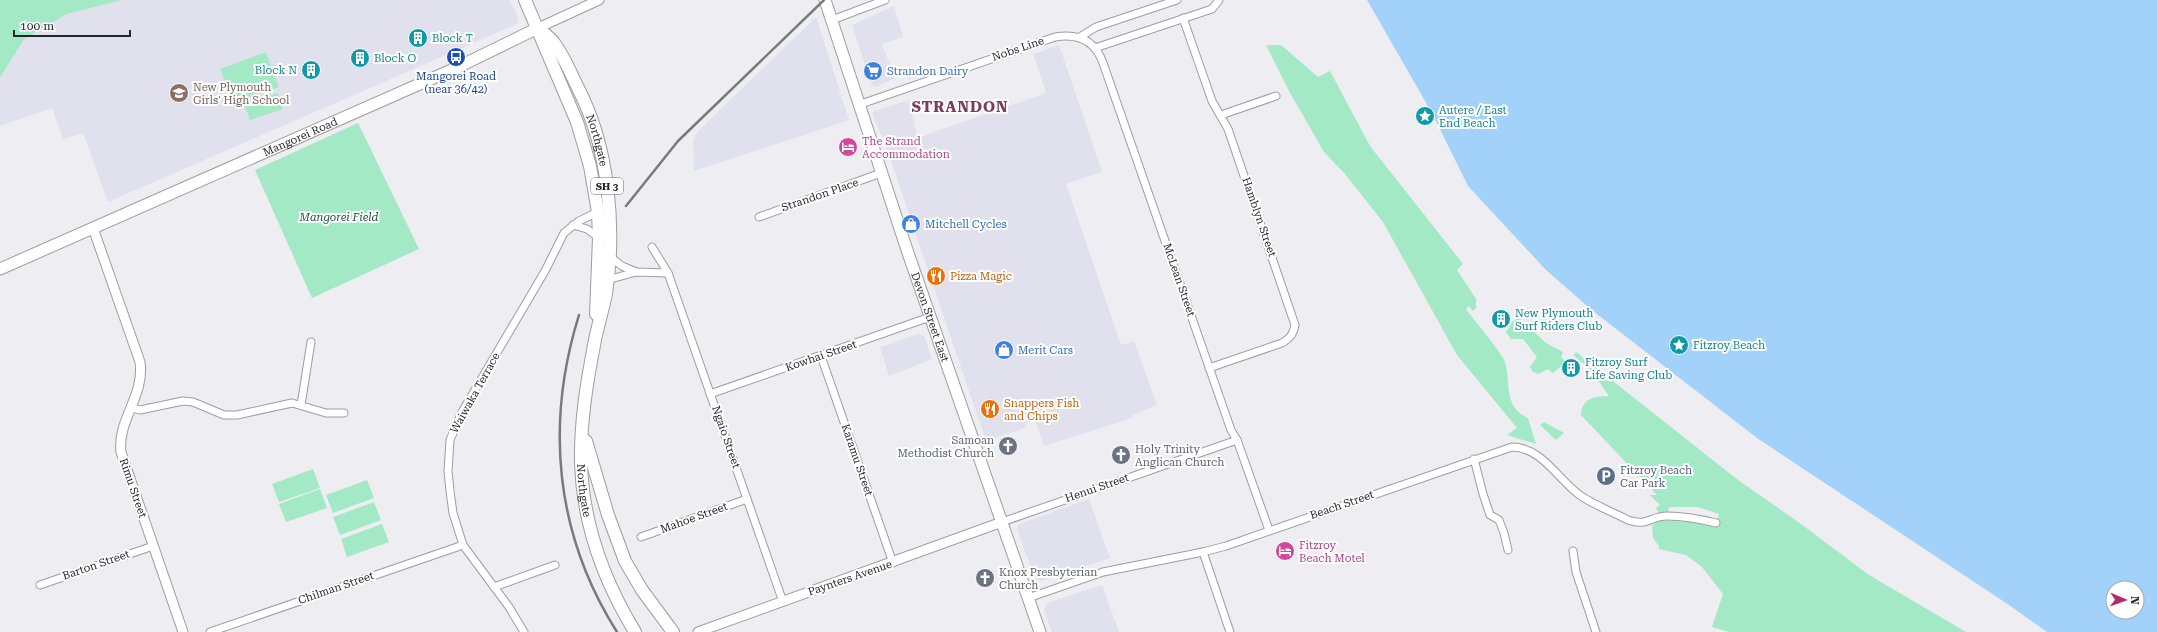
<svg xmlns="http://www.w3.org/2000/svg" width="2157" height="632" font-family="'Roboto Serif',serif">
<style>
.built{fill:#e0e1ed}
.green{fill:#a3e9c5}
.water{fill:#a2d2fa;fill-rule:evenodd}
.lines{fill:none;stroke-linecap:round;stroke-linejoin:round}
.minor-casing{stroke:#9d9da2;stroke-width:9}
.tertiary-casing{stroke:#9d9da2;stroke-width:11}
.secondary-casing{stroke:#9d9da2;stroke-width:13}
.trunk-casing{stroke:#9d9da2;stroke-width:14}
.minor{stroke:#fff;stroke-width:7}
.tertiary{stroke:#fff;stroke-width:9}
.secondary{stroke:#fff;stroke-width:11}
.trunk{stroke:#fff;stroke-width:12}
.rail{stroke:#7a7a7d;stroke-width:2.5}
.labels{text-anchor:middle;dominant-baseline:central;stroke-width:4;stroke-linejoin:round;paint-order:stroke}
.shield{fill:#fff;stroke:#68686a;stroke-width:1}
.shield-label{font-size:10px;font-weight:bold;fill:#28282a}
.culture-label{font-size:11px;fill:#0d838f;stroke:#fff;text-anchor:start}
.street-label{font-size:11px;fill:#28282a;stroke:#fff}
.shop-label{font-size:11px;fill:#366cbe;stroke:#fff;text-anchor:start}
.transit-label{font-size:11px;fill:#164399;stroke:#fff}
.education-label{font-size:11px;fill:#785e54;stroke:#fff;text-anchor:start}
.hotel-label{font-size:11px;fill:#b23c85;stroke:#fff;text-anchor:start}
.park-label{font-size:11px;font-style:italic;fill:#175239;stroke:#fff}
.food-label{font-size:11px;fill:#c56008;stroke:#fff;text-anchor:start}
.worship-label{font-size:11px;fill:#5b616d;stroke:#fff;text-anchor:start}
.service-label{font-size:11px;fill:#4e5e75;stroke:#fff;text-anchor:start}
.district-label{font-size:15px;font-weight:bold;letter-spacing:1px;fill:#7e3a56;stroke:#fff}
</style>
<rect width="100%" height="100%" fill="#ededf2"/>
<g class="built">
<polygon points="122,0 510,0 518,17 517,24 108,202 83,133 63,139 52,108 0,126 0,78 24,39 67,14"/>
<polygon points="894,6 903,37 882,44 895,78 876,87 872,85 852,25"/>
<polygon points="816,17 849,120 694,171 693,140 698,131"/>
<polygon points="1059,45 1102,172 1066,184 1121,345 1134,341 1157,405 1132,416 1132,418 1044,446 1035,420 1028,422 1024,428 986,441 887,149 872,114 874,111 909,100 917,138 1046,93 1033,54"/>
<polygon points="918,334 924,336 932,359 889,376 880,347"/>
<polygon points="1089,499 1110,558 1041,581 1035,579 1017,529 1019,524"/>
<polygon points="1102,585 1119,632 1052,632 1044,610 1047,603"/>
</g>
<g class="green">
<polygon points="0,0 122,0 67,14 24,39 0,78"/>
<path d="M 1266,45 L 1281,45 L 1318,77 L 1330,71 L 1370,146 L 1463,264 L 1457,270 L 1476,299 L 1476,308 L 1473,311 L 1469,306 L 1466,309 C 1473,319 1502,353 1505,362 C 1511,383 1503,407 1528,418 L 1536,444 L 1507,435 L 1517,428 L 1457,355 L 1383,222 L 1345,174 L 1324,152 L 1289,91 Z"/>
<polygon points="266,52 279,87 233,104 220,69"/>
<polygon points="278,93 283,109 250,120 244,104"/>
<polygon points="358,123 419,249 312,298 255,170"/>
<polygon points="1519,318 1546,343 1563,352 1561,357 1566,362 1553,373 1548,369 1538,374 1533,372 1530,367 1537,357 1523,339 1511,339 1506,332 1513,321"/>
<path d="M 1576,352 L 1738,480 L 1801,524 L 1869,575 L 1966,632 L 1729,632 L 1712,627 L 1723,594 L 1702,567 L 1686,555 L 1659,549 L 1659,546 L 1653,538 L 1652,526 L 1658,520 L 1692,522 L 1715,526 L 1719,514 L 1698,507 L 1669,507 L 1668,513 L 1659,513 L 1656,508 L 1660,505 L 1650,495 L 1657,495 L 1581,415 C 1582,397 1595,397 1609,396 L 1590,369 L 1573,355 Z"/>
<polygon points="1544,422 1564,433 1556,440 1540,425"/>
<polygon points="313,469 320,488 279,502 272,484"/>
<polygon points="367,480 374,498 333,513 326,495"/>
<polygon points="320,489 327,508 286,522 279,504"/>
<polygon points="374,502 381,520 340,535 333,517"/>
<polygon points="382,524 389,542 347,557 341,539"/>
</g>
<path class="water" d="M 1367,0 L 2157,0 L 2157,632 L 2047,632 L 2009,605 L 1757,438 L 1593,311 L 1546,270 L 1468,186 L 1432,113 ZM 2113,588 L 2137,588 L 2137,612 L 2113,612 Z"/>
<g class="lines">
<defs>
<g id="minor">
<path d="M 1183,18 L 1212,101 L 1228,129 L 1295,325 C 1293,335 1290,338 1282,343 L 1209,368"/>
<polyline points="832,20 885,0"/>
<polyline points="1080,37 1096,27 1177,0"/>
<polyline points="1095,48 1212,9 1219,0"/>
<path d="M 858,105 L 1055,37 C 1078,33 1095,40 1103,63 L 1231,430 L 1237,440 L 1269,530"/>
<polyline points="1221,115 1276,96"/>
<polyline points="759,217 881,173"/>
<polyline points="573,225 587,229 599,238"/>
<polyline points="652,247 668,273 783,602"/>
<polyline points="609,256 622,266 636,272"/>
<polyline points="607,280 636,272 668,273"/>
<polyline points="821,356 893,563"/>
<polyline points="710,394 930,317"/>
<polyline points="301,405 311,342"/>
<polyline points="132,408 140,410 183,401 193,402 224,415 237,415 292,403 326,413 344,413"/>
<polyline points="1474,459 1483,494 1490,515 1499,520 1504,533 1508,550"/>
<polyline points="1002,522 1237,440"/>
<polyline points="641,537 747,499"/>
<polyline points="1573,551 1576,572 1596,632"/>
<polyline points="1203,552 1230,632"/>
<polyline points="40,585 153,546"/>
<polyline points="494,587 555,565"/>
<path d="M 1028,598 L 1103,572 L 1203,552 L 1226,546 L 1512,447 C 1542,447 1559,481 1581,496 C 1596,506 1613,512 1628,520 C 1648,527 1650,516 1667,516 C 1684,516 1700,519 1716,523"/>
<polyline points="210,632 463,545"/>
<polyline points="524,632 509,607 463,545 453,513 450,491 448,471 450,440 462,412 545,271 564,233 579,221 598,212"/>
</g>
<g id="tertiary">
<polyline points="538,28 599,0"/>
<path d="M 93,228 L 140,362 C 145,396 117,420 121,452 L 183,632"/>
<polyline points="698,632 1002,522"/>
</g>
<g id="secondary">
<path id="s1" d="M 825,0 L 907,250 L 1040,632"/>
<path id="s2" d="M 0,269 L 456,68 L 538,28"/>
</g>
<g id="trunk">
<polyline points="525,0 577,122 590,166 598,212 599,238 596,314"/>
<path id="s3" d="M 538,28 C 543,33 550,37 554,43 C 564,56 571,74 578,88 C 609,148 616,227 606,294 C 603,309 598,325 595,340 C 587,381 580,423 581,464 C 583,524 604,581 635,632"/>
<polyline points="586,441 608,515 625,561 642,590 673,632"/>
</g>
</defs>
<use href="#minor" class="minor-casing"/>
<use href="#tertiary" class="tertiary-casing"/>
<use href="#secondary" class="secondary-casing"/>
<use href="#trunk" class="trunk-casing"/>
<use href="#minor" class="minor"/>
<use href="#tertiary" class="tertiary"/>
<use href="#secondary" class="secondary"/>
<use href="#trunk" class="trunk"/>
<g class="rail">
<polyline points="626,206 678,141 824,0"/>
<path d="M 579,315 C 545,424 555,534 617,632"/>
</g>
</g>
<defs>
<symbol id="building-disc" viewBox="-11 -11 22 22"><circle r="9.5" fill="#0f9aa8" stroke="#fff"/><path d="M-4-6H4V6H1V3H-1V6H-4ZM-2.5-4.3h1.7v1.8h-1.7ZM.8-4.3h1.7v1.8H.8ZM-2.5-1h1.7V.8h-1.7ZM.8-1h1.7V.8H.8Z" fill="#fff"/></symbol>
<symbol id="bus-disc" viewBox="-11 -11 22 22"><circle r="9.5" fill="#1a4fb4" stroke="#fff"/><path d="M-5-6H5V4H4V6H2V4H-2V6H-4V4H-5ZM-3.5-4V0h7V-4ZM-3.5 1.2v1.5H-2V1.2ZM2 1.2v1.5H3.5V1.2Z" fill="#fff"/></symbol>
<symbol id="supermarket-disc" viewBox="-11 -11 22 22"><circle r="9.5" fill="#3f7fe0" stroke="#fff"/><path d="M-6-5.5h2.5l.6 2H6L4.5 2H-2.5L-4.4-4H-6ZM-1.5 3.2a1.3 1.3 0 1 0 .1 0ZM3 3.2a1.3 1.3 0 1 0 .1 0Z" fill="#fff"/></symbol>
<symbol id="school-disc" viewBox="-11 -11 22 22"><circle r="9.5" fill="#8d6e63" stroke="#fff"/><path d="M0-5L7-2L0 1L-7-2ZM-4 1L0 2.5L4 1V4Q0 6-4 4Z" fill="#fff"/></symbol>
<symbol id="sight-disc" viewBox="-11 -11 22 22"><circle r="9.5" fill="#0f9aa8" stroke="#fff"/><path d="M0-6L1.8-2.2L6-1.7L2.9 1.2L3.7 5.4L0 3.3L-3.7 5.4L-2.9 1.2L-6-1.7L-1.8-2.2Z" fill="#fff"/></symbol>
<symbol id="hotel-disc" viewBox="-11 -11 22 22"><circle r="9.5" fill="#d1479c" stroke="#fff"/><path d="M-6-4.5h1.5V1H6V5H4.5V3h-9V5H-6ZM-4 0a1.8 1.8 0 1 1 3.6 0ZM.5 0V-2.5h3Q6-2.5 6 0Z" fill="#fff"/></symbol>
<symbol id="shop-disc" viewBox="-11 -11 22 22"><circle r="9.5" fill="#3f7fe0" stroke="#fff"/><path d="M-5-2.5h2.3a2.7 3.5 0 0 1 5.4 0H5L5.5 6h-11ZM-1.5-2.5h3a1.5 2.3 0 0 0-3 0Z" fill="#fff"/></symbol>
<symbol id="restaurant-disc" viewBox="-11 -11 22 22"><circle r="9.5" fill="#e8710a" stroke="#fff"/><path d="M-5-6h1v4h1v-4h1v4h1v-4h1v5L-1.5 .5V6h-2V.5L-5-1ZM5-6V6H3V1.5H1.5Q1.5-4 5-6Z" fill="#fff"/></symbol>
<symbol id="church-disc" viewBox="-11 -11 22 22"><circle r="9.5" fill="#6b7280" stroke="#fff"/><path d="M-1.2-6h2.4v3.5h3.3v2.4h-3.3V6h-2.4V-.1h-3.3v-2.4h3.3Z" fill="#fff"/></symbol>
<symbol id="parking-disc" viewBox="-11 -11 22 22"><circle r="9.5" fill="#5c6f8a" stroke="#fff"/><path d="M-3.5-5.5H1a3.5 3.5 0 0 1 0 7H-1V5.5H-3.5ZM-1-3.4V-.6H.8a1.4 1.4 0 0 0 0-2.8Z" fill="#fff"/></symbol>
</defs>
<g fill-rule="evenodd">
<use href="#building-disc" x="407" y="27" width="22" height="22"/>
<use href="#bus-disc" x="445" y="46" width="22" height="22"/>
<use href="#building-disc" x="349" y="47" width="22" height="22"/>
<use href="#building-disc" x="300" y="59" width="22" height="22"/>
<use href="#supermarket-disc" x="862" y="60" width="22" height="22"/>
<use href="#school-disc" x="168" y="82" width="22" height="22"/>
<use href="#sight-disc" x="1414" y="105" width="22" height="22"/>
<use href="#hotel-disc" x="837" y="136" width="22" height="22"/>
<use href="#shop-disc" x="900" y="213" width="22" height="22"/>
<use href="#restaurant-disc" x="925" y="265" width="22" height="22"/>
<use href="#building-disc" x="1490" y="308" width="22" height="22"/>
<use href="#sight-disc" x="1668" y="334" width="22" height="22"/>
<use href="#shop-disc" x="993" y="339" width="22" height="22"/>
<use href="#building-disc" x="1560" y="357" width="22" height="22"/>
<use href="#restaurant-disc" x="979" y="398" width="22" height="22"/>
<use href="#church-disc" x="997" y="435" width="22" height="22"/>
<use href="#church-disc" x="1110" y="444" width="22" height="22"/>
<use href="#parking-disc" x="1595" y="465" width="22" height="22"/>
<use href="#hotel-disc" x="1274" y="540" width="22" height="22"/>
<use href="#church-disc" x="974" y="567" width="22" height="22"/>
</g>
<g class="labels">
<rect class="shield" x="591" y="178" width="32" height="16" rx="3"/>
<g class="shield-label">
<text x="607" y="186">SH 3</text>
</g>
<g class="culture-label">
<text x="432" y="38">Block T</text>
<text x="374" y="58">Block O</text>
<text x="297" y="70" text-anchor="end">Block N</text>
<text x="1439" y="110">Autere / East<tspan x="1439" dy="13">End Beach</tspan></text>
<text x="1515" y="313">New Plymouth<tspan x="1515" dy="13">Surf Riders Club</tspan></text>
<text x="1693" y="345">Fitzroy Beach</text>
<text x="1585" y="362">Fitzroy Surf<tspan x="1585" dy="13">Life Saving Club</tspan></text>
</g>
<g class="street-label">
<text transform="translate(1018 49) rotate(-19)">Nobs Line</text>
<text stroke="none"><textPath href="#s2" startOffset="328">Mangorei Road</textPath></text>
<text stroke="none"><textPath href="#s3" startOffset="129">Northgate</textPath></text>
<text transform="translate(820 195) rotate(-19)">Strandon Place</text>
<text transform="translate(1259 217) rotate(71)">Hamblyn Street</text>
<text transform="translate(1179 280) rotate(71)">McLean Street</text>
<text stroke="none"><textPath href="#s1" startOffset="334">Devon Street East</textPath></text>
<text transform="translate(821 356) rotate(-19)">Kowhai Street</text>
<text transform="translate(475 393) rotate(-61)">Waiwaka Terrace</text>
<text transform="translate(726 437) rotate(71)">Ngaio Street</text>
<text transform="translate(857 460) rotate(71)">Karamu Street</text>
<text transform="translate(133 488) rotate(71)">Rimu Street</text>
<text transform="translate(1097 488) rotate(-19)">Henui Street</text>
<text stroke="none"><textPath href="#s3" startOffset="483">Northgate</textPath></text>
<text transform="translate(1342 505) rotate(-19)">Beach Street</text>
<text transform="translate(694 518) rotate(-20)">Mahoe Street</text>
<text transform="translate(96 565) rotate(-19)">Barton Street</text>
<text transform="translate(850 578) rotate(-19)">Paynters Avenue</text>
<text transform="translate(336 588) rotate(-19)">Chilman Street</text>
</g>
<g class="shop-label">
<text x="887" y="71">Strandon Dairy</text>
<text x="925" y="224">Mitchell Cycles</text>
<text x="1018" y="350">Merit Cars</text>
</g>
<g class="transit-label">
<text x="456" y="76">Mangorei Road<tspan x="456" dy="13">(near 36/42)</tspan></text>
</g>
<g class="education-label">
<text x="193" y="87">New Plymouth<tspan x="193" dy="13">Girls' High School</tspan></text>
</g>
<g class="hotel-label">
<text x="862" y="141">The Strand<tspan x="862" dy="13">Accommodation</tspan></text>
<text x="1299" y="545">Fitzroy<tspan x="1299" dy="13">Beach Motel</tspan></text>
</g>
<g class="park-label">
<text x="339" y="217">Mangorei Field</text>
</g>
<g class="food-label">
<text x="950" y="276">Pizza Magic</text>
<text x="1004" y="403">Snappers Fish<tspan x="1004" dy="13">and Chips</tspan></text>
</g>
<g class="worship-label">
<text x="994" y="440" text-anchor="end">Samoan<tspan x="994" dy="13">Methodist Church</tspan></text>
<text x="1135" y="449">Holy Trinity<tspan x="1135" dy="13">Anglican Church</tspan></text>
<text x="999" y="572">Knox Presbyterian<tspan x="999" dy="13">Church</tspan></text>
</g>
<g class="service-label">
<text x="1620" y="470">Fitzroy Beach<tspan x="1620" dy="13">Car Park</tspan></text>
</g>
<g class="district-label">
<text x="960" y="107">STRANDON</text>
</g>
</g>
<g transform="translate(2125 600) rotate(92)"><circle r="19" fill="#ffffff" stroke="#a9a9aa"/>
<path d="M0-3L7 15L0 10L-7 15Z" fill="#b22a6d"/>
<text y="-6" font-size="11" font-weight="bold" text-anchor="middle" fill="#28282a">N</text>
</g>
<path d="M14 30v6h116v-6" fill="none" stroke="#28282a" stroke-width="2"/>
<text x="20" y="30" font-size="12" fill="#28282a" stroke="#ffffff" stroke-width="3" paint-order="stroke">100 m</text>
</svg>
